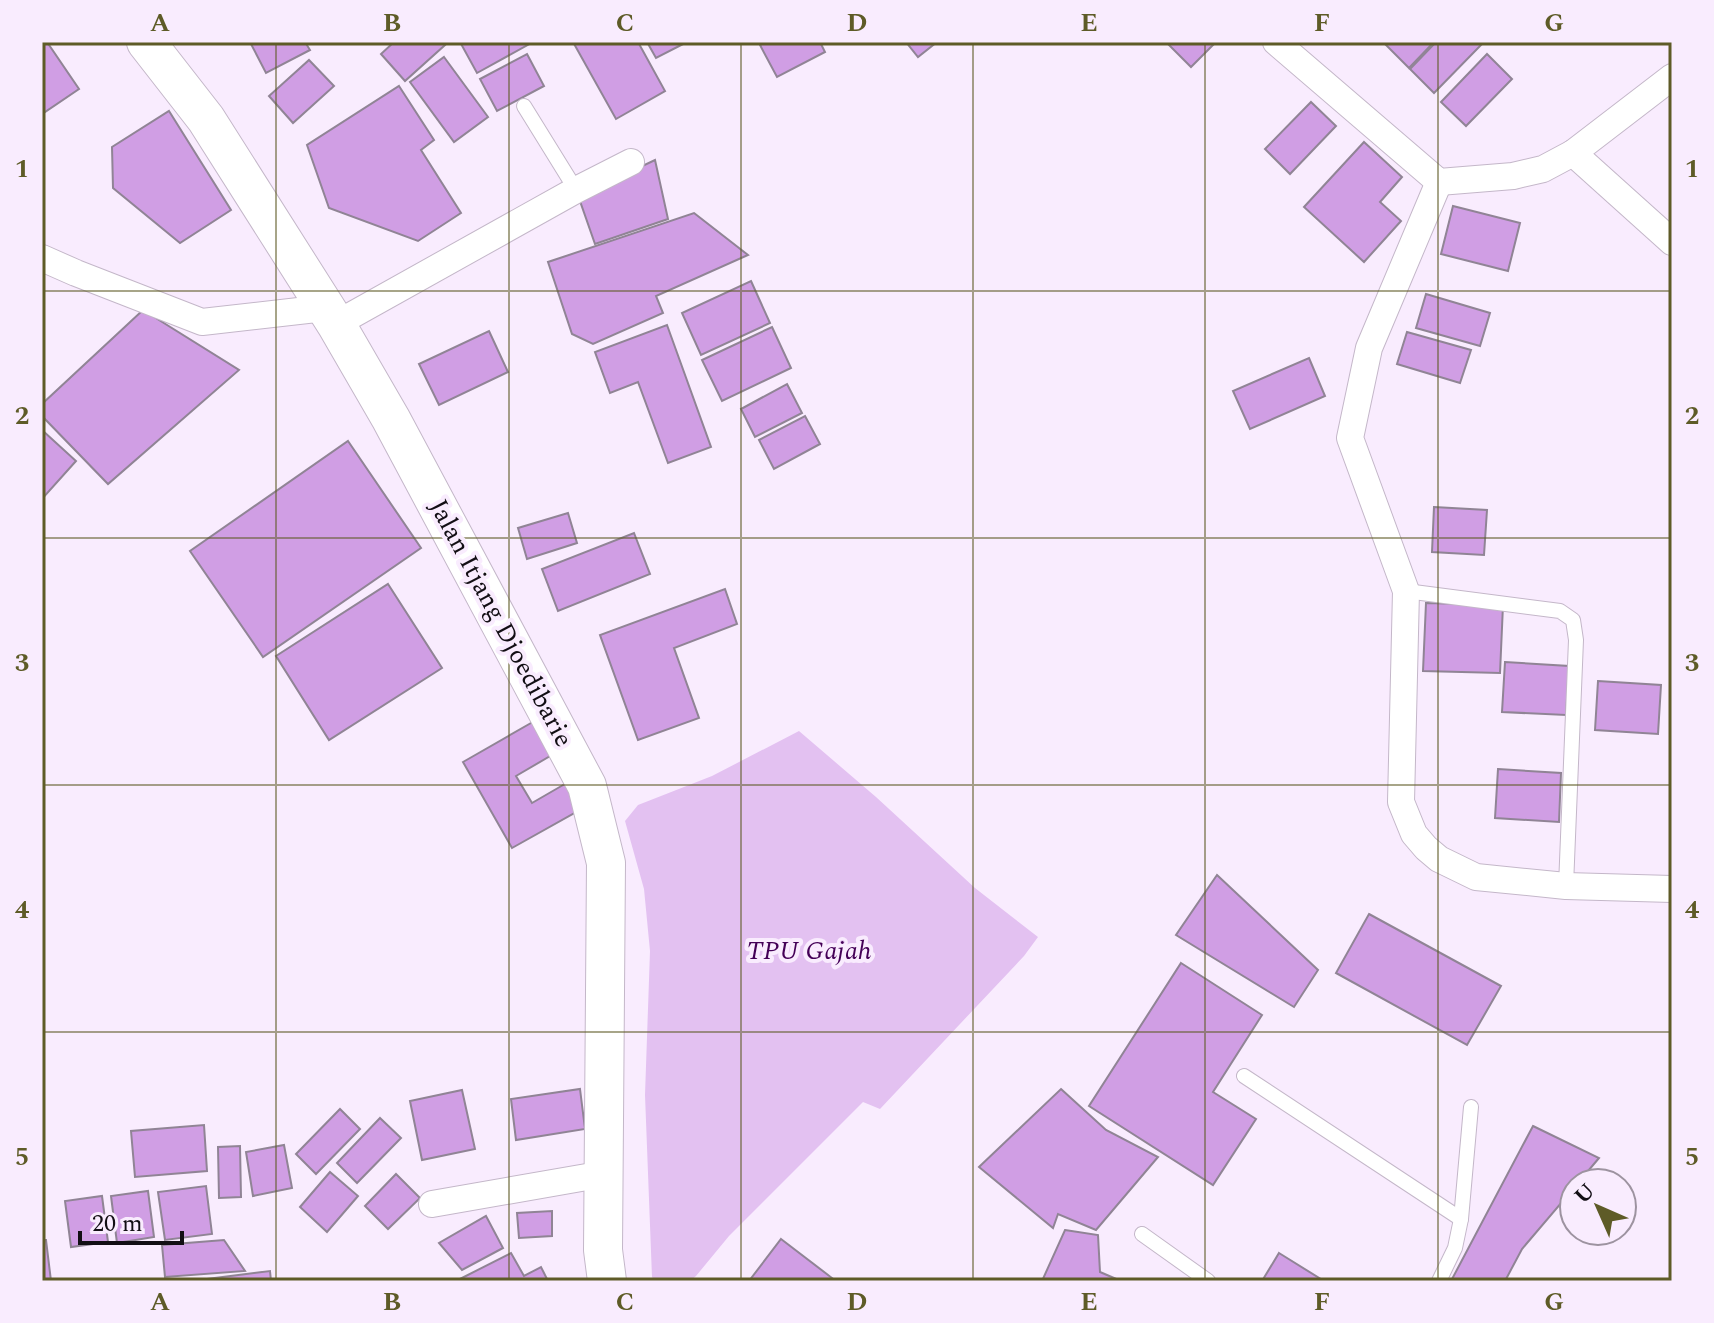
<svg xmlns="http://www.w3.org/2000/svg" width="1714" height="1323" font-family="Spectral,serif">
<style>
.green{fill:#e3c1f1}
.building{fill:#d09ee4;stroke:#908495;stroke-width:2}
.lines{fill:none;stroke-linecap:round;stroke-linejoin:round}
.lane-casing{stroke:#c4b7c9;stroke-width:16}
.street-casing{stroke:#c4b7c9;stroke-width:28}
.secondary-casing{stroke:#c4b7c9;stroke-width:40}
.lane{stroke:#fff;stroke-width:14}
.street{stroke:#fff;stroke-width:26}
.secondary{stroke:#fff;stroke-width:38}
.grid{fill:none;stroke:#5e5b27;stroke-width:2;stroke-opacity:0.55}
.labels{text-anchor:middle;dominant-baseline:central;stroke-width:8;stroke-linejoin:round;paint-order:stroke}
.street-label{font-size:26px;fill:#120e14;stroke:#f9ecfe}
.park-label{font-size:26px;font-style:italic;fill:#440057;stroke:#f9ecfe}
.neatline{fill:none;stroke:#5e5b27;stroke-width:3}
.grid-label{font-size:26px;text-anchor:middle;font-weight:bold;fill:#5e5b27}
</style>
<rect width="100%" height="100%" fill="#f9ecfe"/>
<polygon class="green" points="799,731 876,797 975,888 1038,937 1024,956 880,1109 863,1102 729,1236 696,1276 690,1281 655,1281 652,1277 645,1095 650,951 644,889 625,821 638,805 712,776"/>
<g class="building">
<polygon points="42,42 47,42 79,89 42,114"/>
<polygon points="250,42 305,42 310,50 266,73"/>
<polygon points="394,42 443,42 445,45 405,81 381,54"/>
<polygon points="460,42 533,42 477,73"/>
<polygon points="573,42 638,42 665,91 616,119"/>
<polygon points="647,42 687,42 656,58"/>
<polygon points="766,42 820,42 825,52 777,77 760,45"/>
<polygon points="906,42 937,42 918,57"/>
<polygon points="1168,42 1216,42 1191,67 1167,43"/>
<polygon points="1387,42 1434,42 1409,68 1385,44"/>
<polygon points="1436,42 1478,42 1481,45 1434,93 1410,69"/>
<polygon points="527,54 544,86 497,111 480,79"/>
<polygon points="1487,54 1512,79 1466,126 1441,102"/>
<polygon points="444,57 488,117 454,142 410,82"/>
<polygon points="309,60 334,86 293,123 269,96"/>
<polygon points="399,86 434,140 421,150 461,213 418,241 329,208 307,145"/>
<polygon points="1311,102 1336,126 1290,174 1265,149"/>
<polygon points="169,111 231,210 180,243 113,188 112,147"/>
<polygon points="1364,142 1402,177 1380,202 1401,221 1364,262 1304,207"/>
<polygon points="655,160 668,219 595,244 580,201 600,186"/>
<polygon points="1453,206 1520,223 1508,271 1441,254"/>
<polygon points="694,213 748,255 656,296 663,313 593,344 572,334 548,262"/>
<polygon points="751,281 770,323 701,355 682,313"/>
<polygon points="1426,294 1490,313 1480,346 1416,328"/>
<polygon points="143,310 239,370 108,484 42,416 42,404"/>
<polygon points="667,325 711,447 668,463 638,382 610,393 595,352"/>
<polygon points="772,327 791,368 722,401 702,360"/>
<polygon points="489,331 508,372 439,405 419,364"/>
<polygon points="1407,332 1471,350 1460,383 1397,364"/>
<polygon points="1309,358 1325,396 1250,429 1233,391"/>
<polygon points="787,384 802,413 755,437 741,409"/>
<polygon points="805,416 820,444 774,469 759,440"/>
<polygon points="42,430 76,461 42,499"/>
<polygon points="348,441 421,548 263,657 190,551"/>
<polygon points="1434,507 1487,510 1484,555 1432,552"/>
<polygon points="568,513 577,543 527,559 518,528"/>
<polygon points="634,533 650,574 558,611 542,569"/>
<polygon points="388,584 442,668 329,740 276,656"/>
<polygon points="725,589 737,624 674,648 699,718 638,740 600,635"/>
<polygon points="1426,603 1503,605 1500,673 1423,671"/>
<polygon points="1505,662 1569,666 1566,715 1502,712"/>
<polygon points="1598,681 1661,685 1658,734 1595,730"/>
<polygon points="538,719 557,752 516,776 532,803 570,781 585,807 512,848 463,762"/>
<polygon points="1498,769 1561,773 1559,822 1495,818"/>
<polygon points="1217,875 1318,970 1294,1007 1176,935"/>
<polygon points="1369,914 1501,986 1467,1045 1336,973"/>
<polygon points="1181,963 1262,1015 1213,1092 1256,1119 1213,1185 1089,1106"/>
<polygon points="580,1089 585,1129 516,1140 511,1099"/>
<polygon points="1061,1089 1106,1130 1158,1157 1096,1230 1058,1214 1053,1228 979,1167"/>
<polygon points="462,1090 475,1149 422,1160 410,1101"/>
<polygon points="340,1109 360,1129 316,1174 296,1154"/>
<polygon points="380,1118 401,1138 357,1183 337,1163"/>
<polygon points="204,1125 207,1171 135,1177 131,1131"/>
<polygon points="1533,1126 1599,1158 1578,1183 1574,1183 1574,1188 1522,1249 1505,1281 1451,1281"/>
<polygon points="284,1145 292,1188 253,1196 246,1152"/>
<polygon points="240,1146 241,1197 219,1198 218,1147"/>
<polygon points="330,1172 358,1196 327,1232 300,1207"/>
<polygon points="396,1174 420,1198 388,1229 365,1206"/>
<polygon points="206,1186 212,1234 165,1240 158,1192"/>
<polygon points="148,1191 154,1237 117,1243 111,1196"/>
<polygon points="102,1196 108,1242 71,1247 65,1201"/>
<polygon points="552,1211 552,1236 519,1238 517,1213"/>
<polygon points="486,1216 503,1248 462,1270 439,1243"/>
<polygon points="1065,1230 1098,1235 1100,1272 1121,1281 1042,1281"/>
<polygon points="781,1239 832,1278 829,1281 749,1281"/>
<polygon points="42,1240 46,1240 51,1281 42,1281"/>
<polygon points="224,1240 245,1271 165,1277 162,1245"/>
<polygon points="511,1253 524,1276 541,1267 548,1281 456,1281"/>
<polygon points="1279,1253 1324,1281 1262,1281"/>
<polygon points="270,1271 271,1281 191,1281"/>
</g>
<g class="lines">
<defs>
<g id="lane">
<polyline points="524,106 576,190"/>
<polyline points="1406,591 1560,611 1573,620 1576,640 1566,886"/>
<polyline points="1244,1076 1461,1219"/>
<polyline points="1142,1234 1208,1281"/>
<polyline points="1439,1281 1455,1248 1461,1219 1471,1107"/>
</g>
<g id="street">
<polyline points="1276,42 1439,182 1513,176 1543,169 1573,153 1672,77"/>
<polyline points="1573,153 1672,242"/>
<polyline points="1439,182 1369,348 1350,438 1406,591 1401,802 1414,834 1426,848 1439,859 1476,877 1566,886 1672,889"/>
<polyline points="42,258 76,273 202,322 325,308"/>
<polyline points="336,324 576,190 631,162"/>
<polyline points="432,1204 604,1174"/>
</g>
<polyline id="secondary" points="146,42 206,119 336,324 391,419 587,786 606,863 603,1250 607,1281"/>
</defs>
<use href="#lane" class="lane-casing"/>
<use href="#street" class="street-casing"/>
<use href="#secondary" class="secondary-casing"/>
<use href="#lane" class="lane"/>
<use href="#street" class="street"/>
<use href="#secondary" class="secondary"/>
</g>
<path class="grid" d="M 276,42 L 276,1281M 509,42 L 509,1281M 741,42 L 741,1281M 973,42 L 973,1281M 1205,42 L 1205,1281M 1438,42 L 1438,1281M 42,291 L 1672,291M 42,538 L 1672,538M 42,785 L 1672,785M 42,1032 L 1672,1032"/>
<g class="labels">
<g class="street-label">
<text transform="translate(501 623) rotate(62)">Jalan Itjang Djoedibarie</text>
</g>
<g class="park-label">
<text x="809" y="951">TPU Gajah</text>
</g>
</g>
<rect width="1714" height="1323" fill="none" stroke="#f9ecfe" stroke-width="88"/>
<g transform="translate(1598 1207) rotate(315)"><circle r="38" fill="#f9ecfe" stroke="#9d93a0" stroke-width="2"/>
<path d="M0-6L14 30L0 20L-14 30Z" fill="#5e5b27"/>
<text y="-12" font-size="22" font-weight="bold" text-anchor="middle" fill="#120e14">U</text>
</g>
<path d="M80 1231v12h102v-12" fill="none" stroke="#120e14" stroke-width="4"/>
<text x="92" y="1231" font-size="24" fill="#120e14" stroke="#f9ecfe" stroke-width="6" paint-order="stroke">20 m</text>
<rect x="44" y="44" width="1626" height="1235" class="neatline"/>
<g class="grid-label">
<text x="160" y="31">A</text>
<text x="392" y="31">B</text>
<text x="625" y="31">C</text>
<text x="857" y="31">D</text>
<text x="1089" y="31">E</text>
<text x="1322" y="31">F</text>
<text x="1554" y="31">G</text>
<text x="22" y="177">1</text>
<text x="1692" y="177">1</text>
<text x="22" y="424">2</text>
<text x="1692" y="424">2</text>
<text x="22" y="671">3</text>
<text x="1692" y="671">3</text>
<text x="22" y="918">4</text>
<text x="1692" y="918">4</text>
<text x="22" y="1165">5</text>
<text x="1692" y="1165">5</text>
<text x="160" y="1310">A</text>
<text x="392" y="1310">B</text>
<text x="625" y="1310">C</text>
<text x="857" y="1310">D</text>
<text x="1089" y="1310">E</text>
<text x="1322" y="1310">F</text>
<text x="1554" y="1310">G</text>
</g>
</svg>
